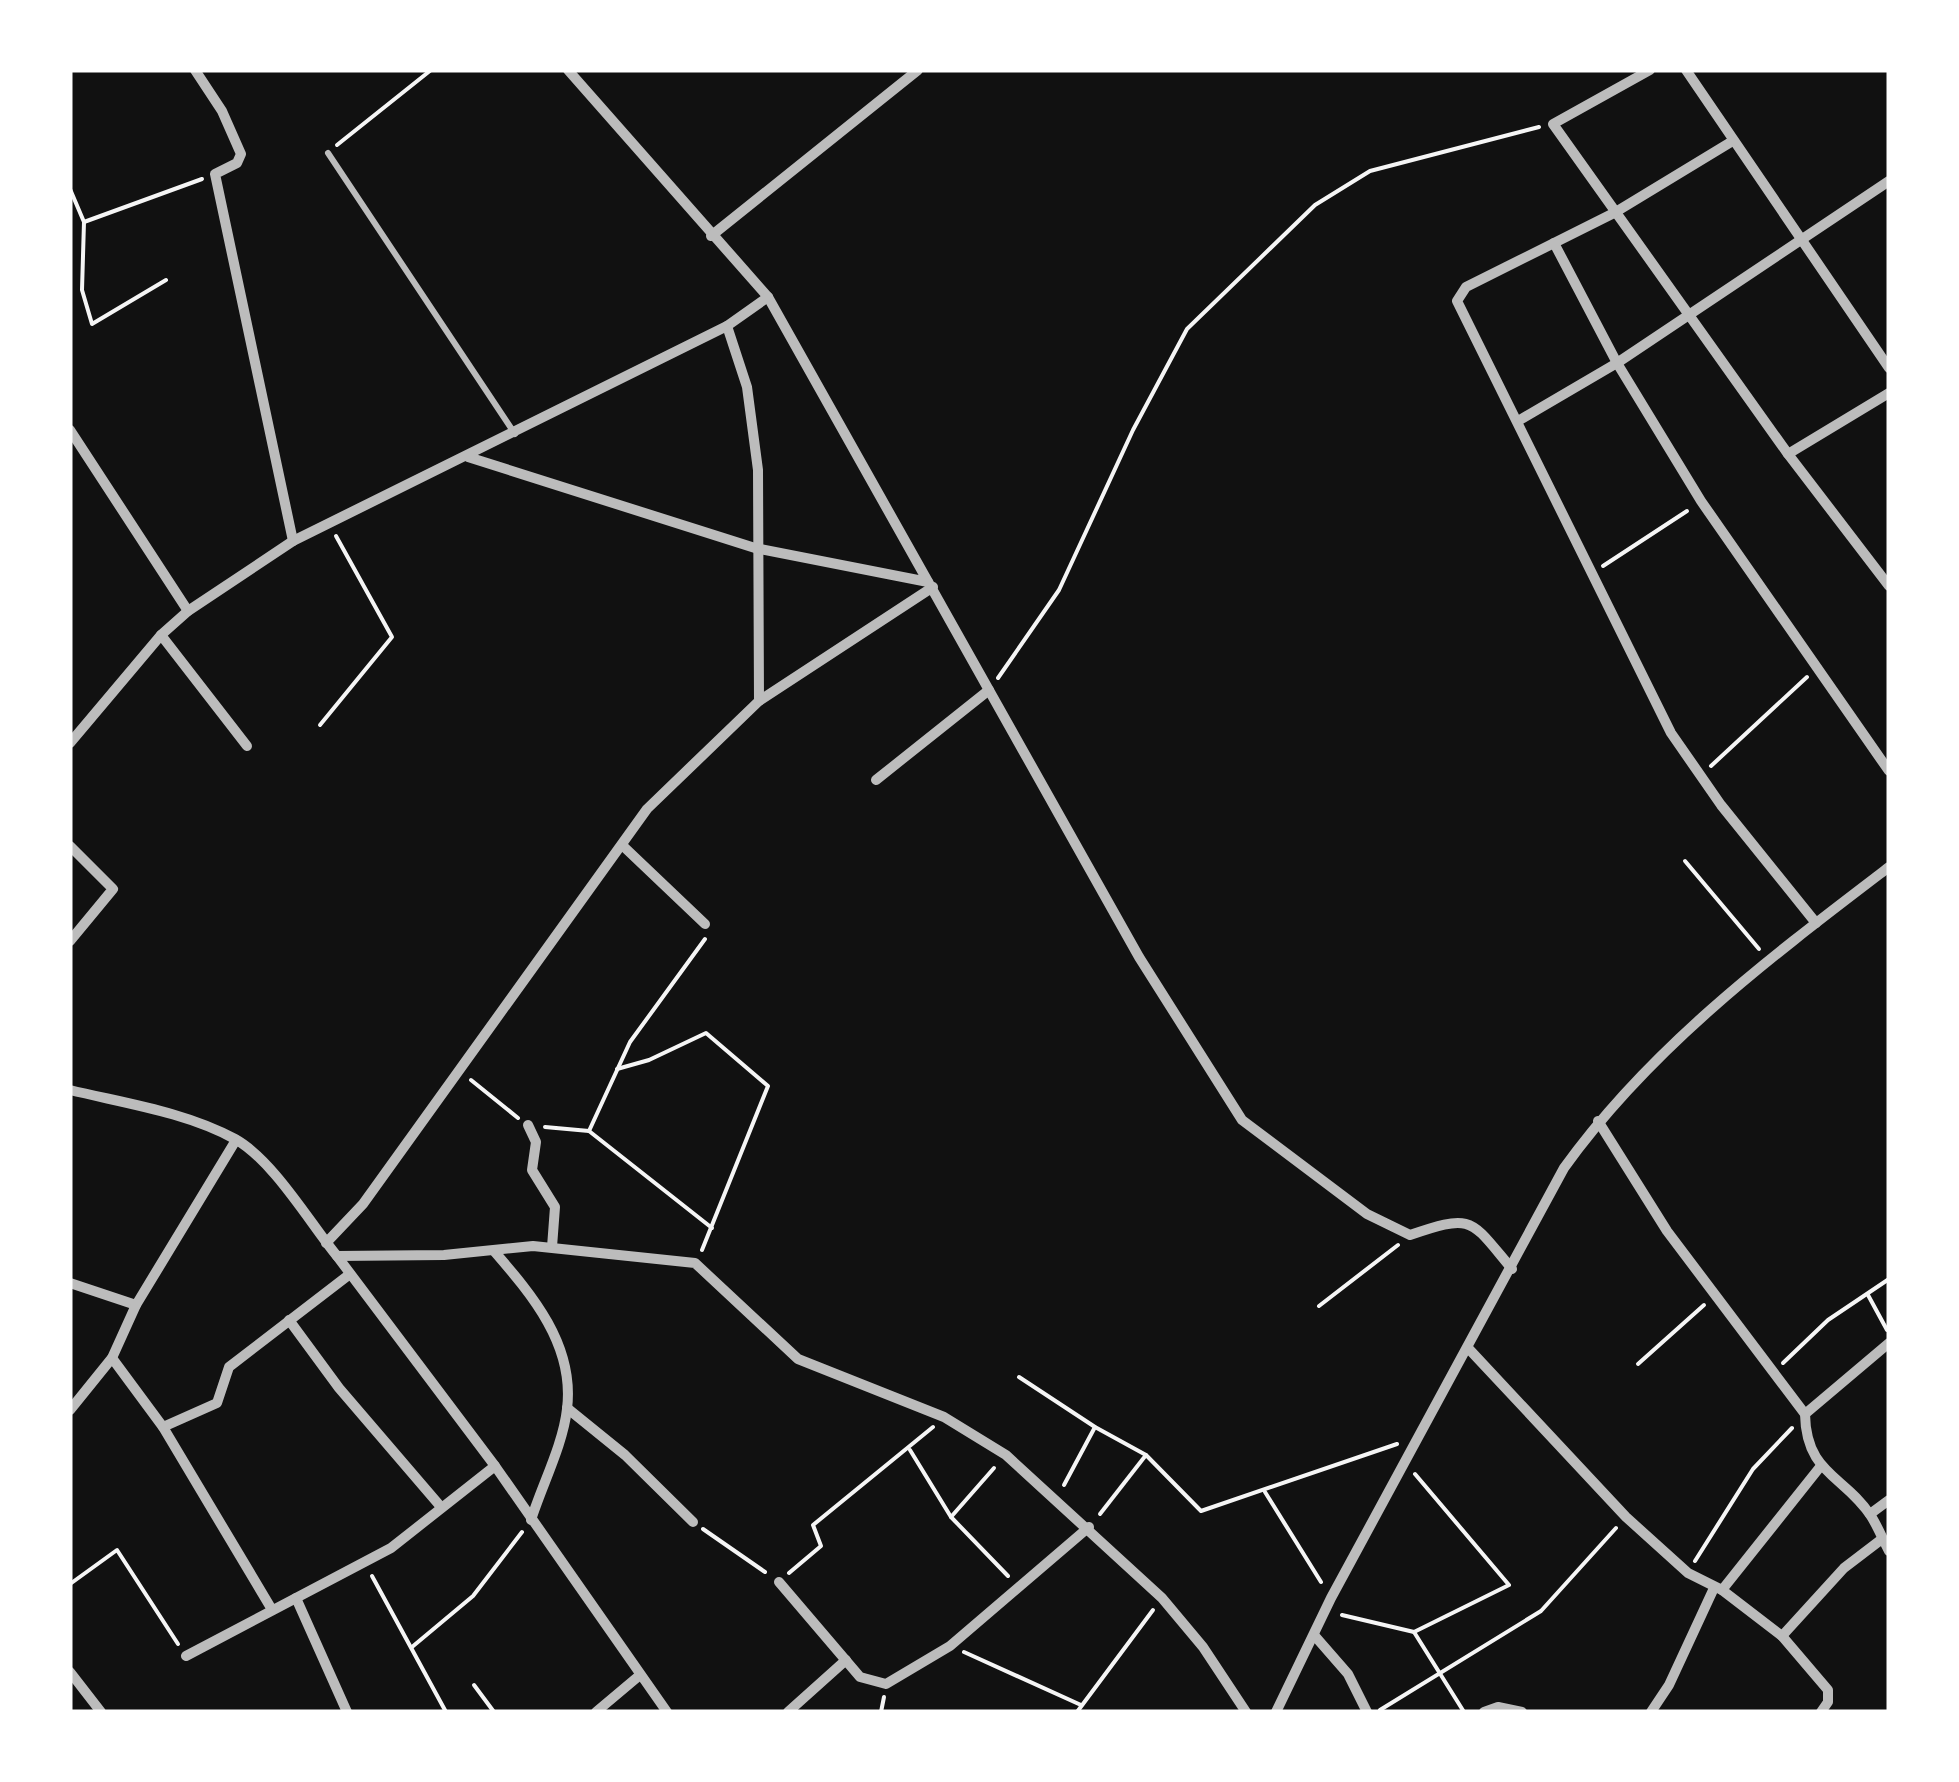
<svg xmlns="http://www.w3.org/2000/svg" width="1959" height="1782" font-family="Manrope,sans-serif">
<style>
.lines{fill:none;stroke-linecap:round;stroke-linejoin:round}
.path{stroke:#f5f5f5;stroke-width:4}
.service{stroke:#bcbcbc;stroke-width:6}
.minor{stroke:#bcbcbc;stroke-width:10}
</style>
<rect width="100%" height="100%" fill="#111"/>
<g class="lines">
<g class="path">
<polyline points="337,145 431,70"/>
<polyline points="70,189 84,222 82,290 92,324 166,280"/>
<polyline points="84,222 202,179"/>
<polyline points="1603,566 1687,511"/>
<polyline points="998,678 1059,590 1133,430 1187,329 1315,205 1370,171 1539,127"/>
<polyline points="320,725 392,637 336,536"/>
<polyline points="1711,766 1807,677"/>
<polyline points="1685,861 1759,949"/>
<polyline points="617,1069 649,1060 706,1033 768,1086 702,1250"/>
<polyline points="471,1080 518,1118"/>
<polyline points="545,1127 589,1131 712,1228"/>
<polyline points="589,1131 630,1042 705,939"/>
<polyline points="1868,1295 1887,1330"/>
<polyline points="1319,1306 1398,1245"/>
<polyline points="1783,1363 1828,1320 1889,1279"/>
<polyline points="1638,1364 1704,1305"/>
<polyline points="1019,1377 1095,1427 1146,1455 1201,1511 1397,1444"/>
<polyline points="910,1450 951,1517 1008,1576"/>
<polyline points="1064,1485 1095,1427"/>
<polyline points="1265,1492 1321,1582"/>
<polyline points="1100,1514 1146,1455"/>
<polyline points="951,1517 994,1468"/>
<polyline points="703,1529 765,1572"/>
<polyline points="1695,1561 1753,1469 1792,1428"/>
<polyline points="789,1573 821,1546 813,1525 933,1427"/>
<polyline points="372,1576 446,1712"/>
<polyline points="70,1584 117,1550 178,1644"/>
<polyline points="1342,1615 1414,1632 1509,1585 1415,1474"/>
<polyline points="1414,1632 1464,1712"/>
<polyline points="412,1647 473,1596 522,1532"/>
<polyline points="964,1652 1081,1705"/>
<polyline points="474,1685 494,1712"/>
<polyline points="1380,1710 1541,1611 1616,1528"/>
<polyline points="881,1712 884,1697"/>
<polyline points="1077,1712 1153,1610"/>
</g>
<polyline class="service" points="328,153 515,434"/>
<g class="minor">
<polyline points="195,70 222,111 241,154 237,163 215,174 293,541"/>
<path d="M 568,70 L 768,297 L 1139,957 L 1242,1120 L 1367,1214 L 1410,1235 C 1474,1213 1470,1219 1512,1269"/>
<polyline points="1650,70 1553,124 1788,454 1889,586"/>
<polyline points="1686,70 1889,368"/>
<polyline points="1731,142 1614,213 1466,287 1457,301 1671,733 1721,805 1816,923"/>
<polyline points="711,236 918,70"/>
<polyline points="1554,243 1617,363 1701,501 1889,771"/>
<polyline points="727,326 747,387 758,470 759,701"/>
<polyline points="1518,421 1617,363 1889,181"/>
<polyline points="70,430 188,611"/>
<polyline points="1788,454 1889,393"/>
<polyline points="468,457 755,548 928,582"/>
<polyline points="161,635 247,746"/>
<polyline points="70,743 161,635 188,611 293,541 727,326 768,297"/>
<polyline points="876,780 989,690"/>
<polyline points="622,845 705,924"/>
<polyline points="70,846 113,889 70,941"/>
<path d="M 70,1090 C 123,1103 186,1112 235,1139 C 273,1160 310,1223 337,1256 L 444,1255 L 533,1246 L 695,1263 L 798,1359 L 944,1417 L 1006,1455 L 1162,1598 L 1203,1647 L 1246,1712"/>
<path d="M 1598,1121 L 1667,1231 L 1805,1414 C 1806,1474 1844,1475 1871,1516 C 1878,1527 1883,1540 1889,1551"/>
<polyline points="528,1125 536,1142 532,1170 555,1207 552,1247"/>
<polyline points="326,1243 363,1204 647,809 759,701 933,587"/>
<path d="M 494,1251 C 532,1295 575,1345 567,1409 C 563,1445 542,1485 531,1520"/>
<polyline points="337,1256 495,1466 667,1712"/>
<polyline points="70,1283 136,1305"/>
<polyline points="289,1320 339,1388 441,1507"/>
<polyline points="1468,1348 1626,1517 1688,1573 1722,1590 1782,1636 1828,1690 1828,1702 1821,1712"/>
<polyline points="112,1358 163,1427 271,1608"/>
<polyline points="567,1408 625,1455 693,1522"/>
<polyline points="70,1410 112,1358 136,1305 236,1140"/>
<polyline points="1805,1414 1889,1343"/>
<polyline points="163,1427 217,1403 229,1367 350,1274"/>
<polyline points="1870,1514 1889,1500"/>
<polyline points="779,1582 860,1677 886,1684 950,1646 1089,1527"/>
<polyline points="1722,1590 1820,1467"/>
<polyline points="296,1598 347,1712"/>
<polyline points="1314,1635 1348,1674 1367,1712"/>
<polyline points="1782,1636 1844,1568 1882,1539"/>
<polyline points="186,1656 391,1548 495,1466"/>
<polyline points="70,1672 101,1712"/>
<polyline points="596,1712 640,1675"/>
<polyline points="788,1712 846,1660"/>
<path d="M 1276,1712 L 1331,1598 L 1564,1168 C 1651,1047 1771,957 1889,867"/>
<polyline points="1484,1712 1498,1707 1522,1712"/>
<polyline points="1651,1712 1669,1685 1714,1588"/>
</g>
</g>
<rect width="1959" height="1782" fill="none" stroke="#ffffff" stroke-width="145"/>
</svg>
